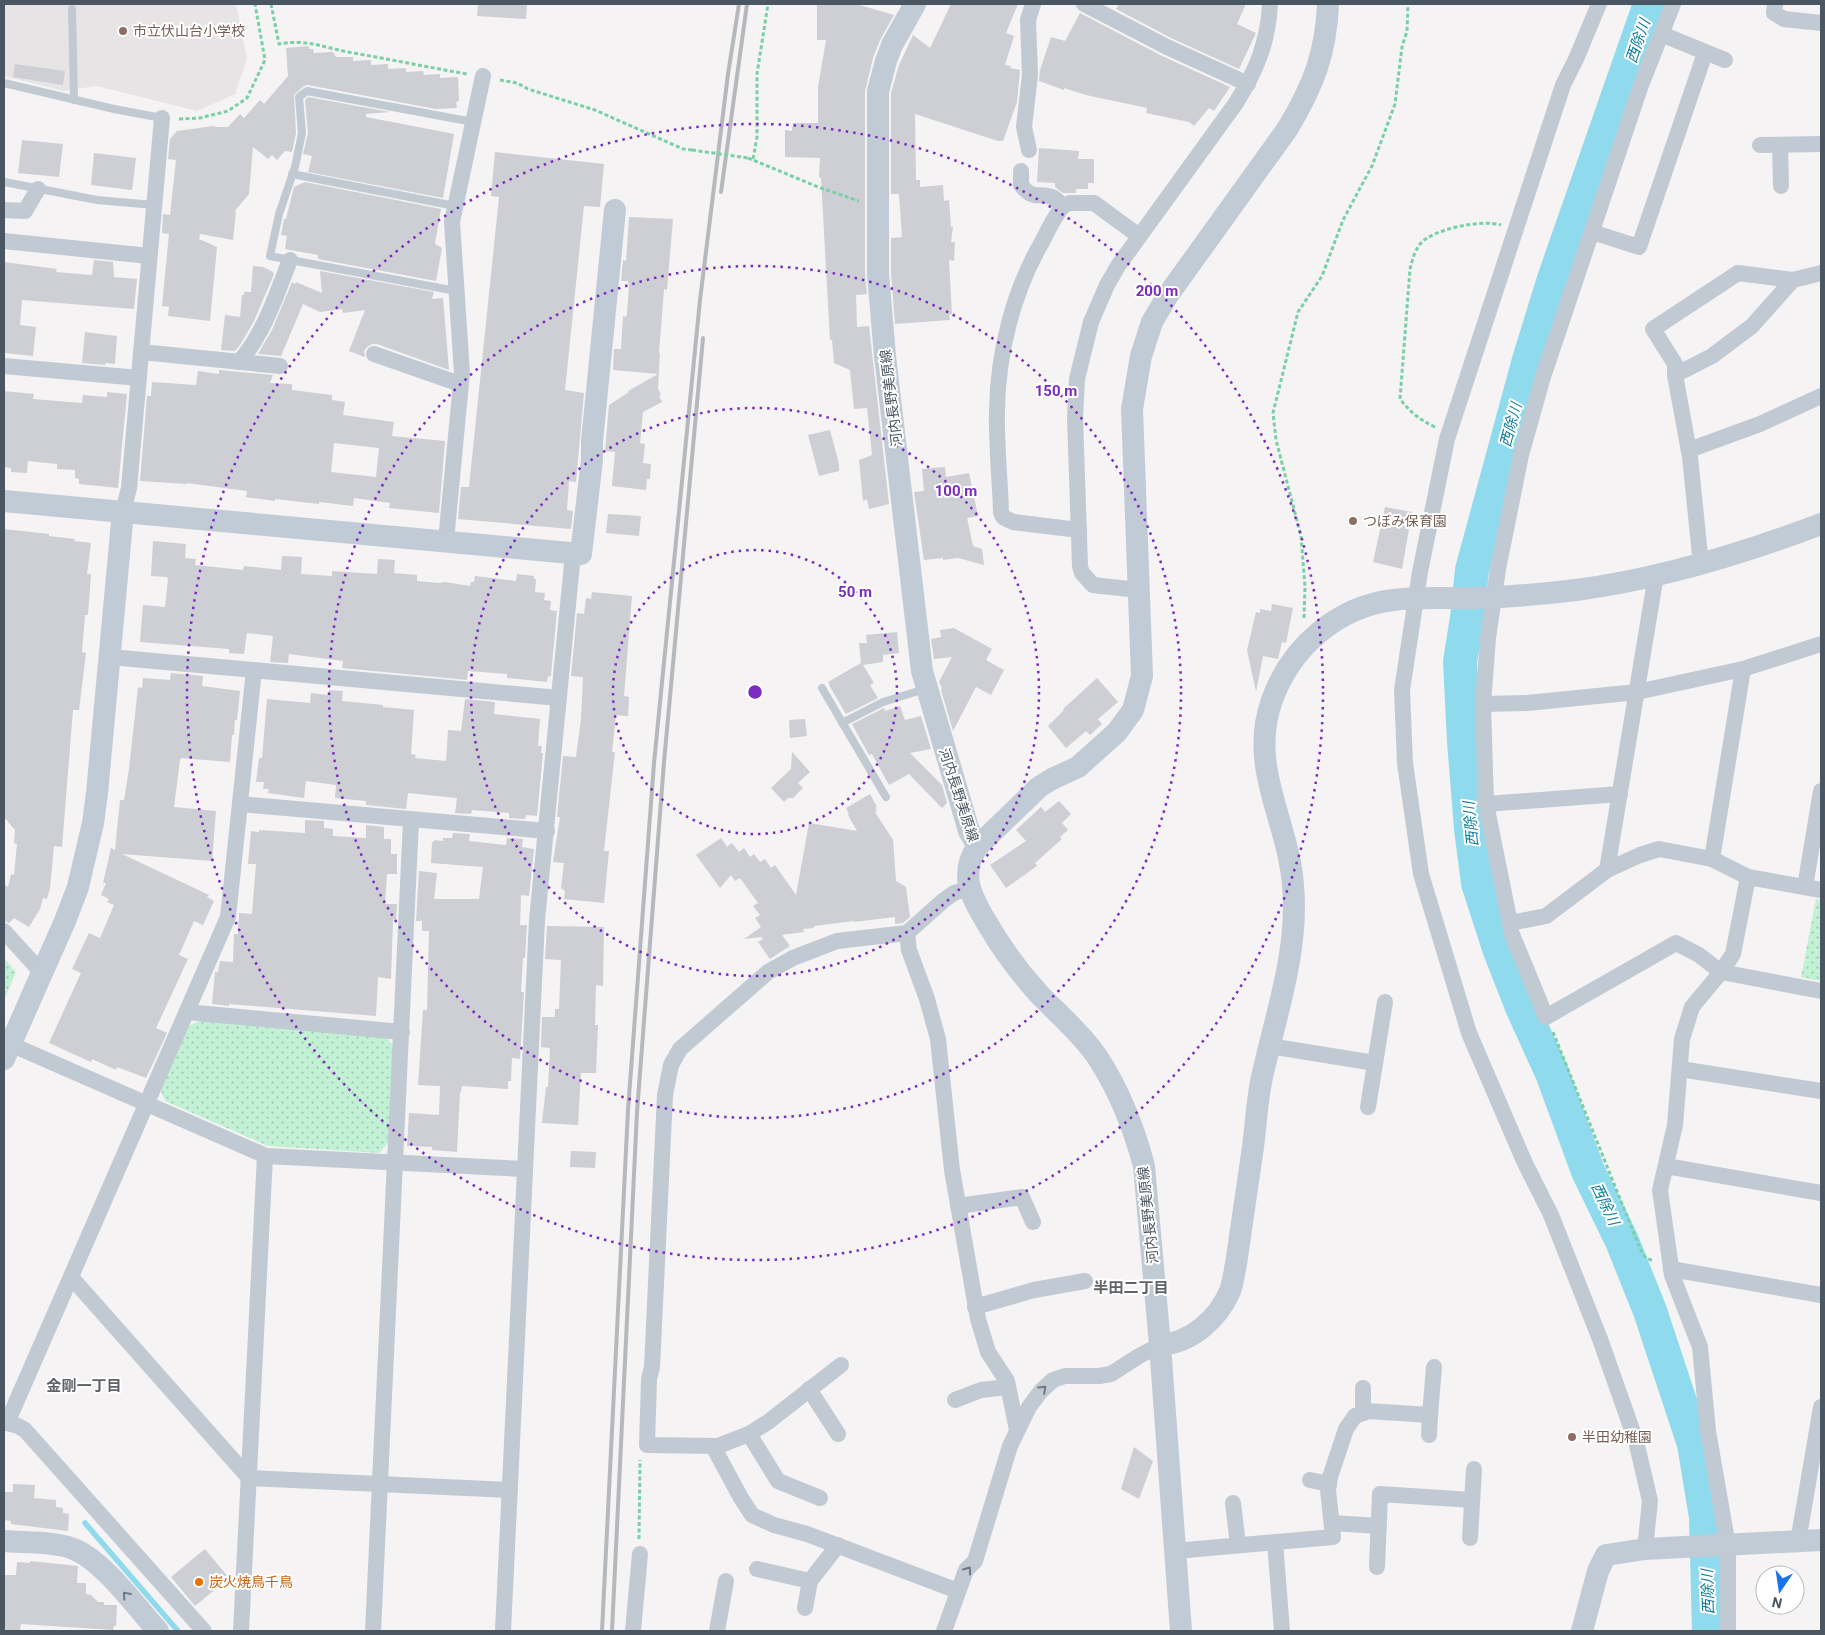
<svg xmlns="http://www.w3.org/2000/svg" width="1825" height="1635" font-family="Roboto,'Noto Sans JP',sans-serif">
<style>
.education{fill:#e6e4e5}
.park{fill:url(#park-dots)}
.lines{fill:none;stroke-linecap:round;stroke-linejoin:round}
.stream{stroke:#90daee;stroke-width:5.5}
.river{stroke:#90daee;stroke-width:34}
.building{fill:#cdcfd5;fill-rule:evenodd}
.path{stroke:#7ad0a6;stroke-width:3;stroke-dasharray:4 2.5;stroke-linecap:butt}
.lane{stroke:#c1cad2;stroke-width:8}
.street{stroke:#c1cad2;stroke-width:16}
.secondary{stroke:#c1cbd6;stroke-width:22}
.rail{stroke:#b5b8bd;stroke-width:4}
.path-bridge{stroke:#7ad0a6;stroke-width:3;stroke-dasharray:4 2.5;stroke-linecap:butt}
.oneway{stroke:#6e7983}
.oneway2{stroke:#6e7984}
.ring{fill:none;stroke:#7b2cbf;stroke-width:2.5;stroke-dasharray:2.5 5}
.education-dot{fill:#8d6e63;stroke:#fff;stroke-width:2}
.food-dot{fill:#e8710a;stroke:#fff;stroke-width:2}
.labels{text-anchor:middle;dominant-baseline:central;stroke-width:4;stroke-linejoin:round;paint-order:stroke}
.education-label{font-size:14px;fill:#785e54;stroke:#fff;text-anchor:start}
.street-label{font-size:14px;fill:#4a5661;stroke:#fff}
.food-label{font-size:14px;fill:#c56008;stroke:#fff;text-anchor:start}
.water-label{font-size:15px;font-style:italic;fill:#0c7c9b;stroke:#fff}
.neighbourhood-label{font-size:15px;font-weight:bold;fill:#5f6368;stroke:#fff}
.centre{fill:#7b2cbf;stroke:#fff;stroke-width:2.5}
.ring-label{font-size:15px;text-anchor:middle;font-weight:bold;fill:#7b2cbf;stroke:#fff;stroke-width:4;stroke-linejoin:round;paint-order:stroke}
</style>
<defs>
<pattern id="park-dots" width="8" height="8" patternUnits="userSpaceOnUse" patternTransform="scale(1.25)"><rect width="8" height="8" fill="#c3f1d5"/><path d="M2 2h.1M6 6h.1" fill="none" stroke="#a0c6b0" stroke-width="1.8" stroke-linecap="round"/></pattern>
</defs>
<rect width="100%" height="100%" fill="#f5f3f3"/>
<polygon class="education" points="4,4 236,4 247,59 235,94 197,111 96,86 64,91 4,76"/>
<g class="park">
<polygon points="1816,899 1821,900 1821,981 1801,977"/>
<polygon points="4,958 16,972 4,1000"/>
<polygon points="204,1019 384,1035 394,1046 389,1142 379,1153 268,1146 165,1101 160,1089 188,1026"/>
</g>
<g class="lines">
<polyline class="stream" points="85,1523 178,1631"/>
<polyline class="river" points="1650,4 1554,279 1529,360 1472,570 1467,618 1460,662 1464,741 1471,829 1478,883 1499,948 1522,1007 1552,1073 1588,1171 1622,1241 1650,1311 1694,1444 1706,1517 1709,1631"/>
</g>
<g class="building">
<polygon points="478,4 527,4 526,19 477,16"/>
<polygon points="817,4 856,4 894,15 880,40 873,58 865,91 865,274 867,294 856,295 857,327 869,326 889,504 869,509 867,499 863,501 859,460 872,455 867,408 854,409 850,370 834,363 832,340 830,340 821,178 819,177 820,158 785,157 785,130 792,131 793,123 818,123 818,87 826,40 817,40"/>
<polygon points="951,4 1018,4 1006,33 1014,36 1005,65 1011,66 1010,68 1020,70 1017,102 1003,141 998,141 915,114 916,180 920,180 920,187 943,185 944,201 949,200 951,227 953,227 951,242 955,242 954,261 949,260 952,314 949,315 950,320 895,324 891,273 891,238 902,237 899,194 891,194 891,93 899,65 913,35 930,48"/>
<polygon points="1119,4 1246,4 1237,24 1256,33 1239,69 1171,38 1116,9"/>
<polygon points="1080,13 1162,56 1230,87 1214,111 1209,108 1194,126 1189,122 1146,113 1147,108 1086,95 1064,88 1064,90 1039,81 1040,70 1051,37 1065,41"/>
<polygon points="309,46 309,49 313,49 314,53 333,52 336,57 353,57 353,61 371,60 371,65 388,64 388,69 406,68 406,72 423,71 424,75 440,74 440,78 458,77 459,101 456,102 457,108 436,109 308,85 304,86 294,95 296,133 292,152 285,151 277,160 272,155 268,159 253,147 249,194 234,212 236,211 233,240 200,234 199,239 217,247 210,321 168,316 169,307 162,306 169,234 162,233 163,214 170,215 176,160 168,159 170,139 177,131 214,126 216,127 228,127 240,114 244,118 260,100 264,104 288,76 286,48"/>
<polygon points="15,64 65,71 63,85 13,77"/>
<polygon points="308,97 390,112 366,114 366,117 454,134 443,198 308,172 312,156 303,154 308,133 305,100"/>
<polygon points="22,140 63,144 59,177 18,173"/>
<polygon points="1039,148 1079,151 1078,159 1094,159 1094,183 1088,183 1088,189 1076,189 1076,193 1063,193 1055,187 1055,183 1037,182"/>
<polygon points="495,152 604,164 600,207 584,206 565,390 584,393 576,482 569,481 567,510 573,511 571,529 458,519 461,487 469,487 499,197 491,196"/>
<polygon points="94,153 136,158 132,190 91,185"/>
<polygon points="305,182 441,209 435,244 442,248 436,281 318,259 318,255 285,249 287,236 281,235 284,219 286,219 294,187"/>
<polygon points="629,217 673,219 667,290 664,289 659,353 660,353 658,388 661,395 659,396 662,402 643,412 640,443 645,444 643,463 651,464 650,479 647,479 646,490 612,486 615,452 605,451 609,405 629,392 628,391 658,374 613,370 614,349 621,349 623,316 626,317 627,314 629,285 628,281 621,281 623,260 626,261"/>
<polygon points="94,260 113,262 114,277 137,279 134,309 22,300 20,325 36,327 33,356 4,353 4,262 57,269 56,272 92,275"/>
<polygon points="253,266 263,267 273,272 274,274 254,321 240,345 235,351 221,350 225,315 240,317 242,295 244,295 244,292 251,292"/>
<polygon points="320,271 434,292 432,299 443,298 449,370 377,344 372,344 367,347 364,351 365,357 349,351 365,310 343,313 342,309 320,312 303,304 281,356 258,354 272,330 292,282 295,284 296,282 322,293"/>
<polygon points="85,332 117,336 115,364 106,363 105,365 82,363"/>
<path d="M 219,370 L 273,375 L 270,383 L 292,384 L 292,390 L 332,395 L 332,400 L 345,402 L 343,415 L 394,422 L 392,436 L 445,441 L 439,513 L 389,508 L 390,503 L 354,498 L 353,506 L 319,502 L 319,504 L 275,499 L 275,501 L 246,497 L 247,491 L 187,483 L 187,484 L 140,481 L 147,396 L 151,396 L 152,382 L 196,385 L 198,371 L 219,374 ZM 334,443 L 379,448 L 376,477 L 331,472 Z"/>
<polygon points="4,391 34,394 33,399 82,403 83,395 107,397 107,392 127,394 118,488 79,484 79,479 75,478 75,470 57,469 57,464 28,461 27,473 11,472 11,468 4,467"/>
<polygon points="830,430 839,464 839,471 819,476 808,435"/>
<polygon points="945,467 946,477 969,473 978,516 967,518 973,546 982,549 984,565 958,558 943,560 943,558 924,560 914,492 924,491 922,469"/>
<polygon points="1385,507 1412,512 1402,569 1373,562"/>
<polygon points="608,514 641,516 639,536 606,533"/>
<polygon points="4,529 49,534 49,536 75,539 74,541 91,543 87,574 91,574 88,615 85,615 82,652 86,653 79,710 73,710 62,847 54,846 50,888 47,899 43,898 40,909 29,927 14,918 9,923 4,921 4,884 8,887 11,874 14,875 17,844 14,843 15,830 4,817"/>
<polygon points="153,541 186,544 185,558 196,559 195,565 243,570 244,566 281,570 282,556 302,557 301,574 332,576 332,571 377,574 378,559 395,560 394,573 417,575 417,581 439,583 445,582 470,586 471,582 474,582 475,576 516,581 517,574 534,576 534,579 536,579 535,592 545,593 544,600 551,601 550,610 557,611 551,675 550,677 548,676 547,682 507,678 507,674 468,671 467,680 342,668 343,661 289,654 288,663 270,662 273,636 247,633 244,654 229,653 229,649 140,642 143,605 165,607 168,579 167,577 151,576"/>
<polygon points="592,592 632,596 624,696 629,697 628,716 616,715 612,752 615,752 604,851 609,851 604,903 564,899 565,891 561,888 564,863 553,862 560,817 557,817 563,756 576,757 581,719 583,677 571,676 577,613 584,614 586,598 591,599"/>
<polygon points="1272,604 1293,608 1286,643 1282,642 1278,659 1263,656 1256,692 1247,650 1256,612 1260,613 1260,609 1271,611"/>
<polygon points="954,628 992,649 986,660 1004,670 991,695 976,687 953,731 941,690 942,688 939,682 952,657 934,659 931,639 941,637 940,630"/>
<polygon points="897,632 899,653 883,655 883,662 863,665 874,683 870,685 878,698 846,714 829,685 830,685 828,682 861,663 859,643 867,643 866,635"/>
<polygon points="171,673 203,676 202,686 240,691 237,720 235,720 234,735 232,735 230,762 181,758 180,760 174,807 216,811 212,861 122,854 209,895 207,897 214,901 203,925 194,921 179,955 188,959 156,1028 167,1033 146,1078 117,1067 116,1070 92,1059 91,1062 49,1043 81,973 72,969 89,933 100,938 114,905 107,902 109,899 101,895 106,883 103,883 111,848 115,850 120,800 124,800 129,769 138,687 142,688 143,678 170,680"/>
<polygon points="1097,678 1118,702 1098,719 1102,724 1090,735 1086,731 1066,748 1048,726 1064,710 1063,709"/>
<polygon points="329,690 343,691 342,701 383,705 383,707 414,710 411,754 416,755 415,758 446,761 448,730 461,731 465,699 495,702 494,714 540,719 538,746 542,746 541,753 543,753 537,816 526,815 525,819 509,818 509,813 472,810 471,814 455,813 457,798 408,793 406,809 366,805 366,801 335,798 336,785 306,781 304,798 268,793 269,789 263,789 264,782 256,782 259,758 262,758 267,699 310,703 311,693 328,695"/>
<polygon points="900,706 905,720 921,716 931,749 910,753 942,785 947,803 942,808 909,774 889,785 872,754 869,755 852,724 884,708 885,711"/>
<polygon points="805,719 807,736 790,738 789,720"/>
<polygon points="792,752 810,772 798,783 803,788 793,798 788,798 784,802 771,788 791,769"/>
<polygon points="870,794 877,807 875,808 877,811 875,812 893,840 896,881 906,887 910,917 903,923 895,924 895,917 854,922 854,921 814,926 814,928 803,929 804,932 782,935 790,946 770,959 758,942 763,939 761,937 744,939 761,927 755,918 760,915 753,906 758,903 740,878 735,881 731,875 720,888 696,855 721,838 727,847 732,843 739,852 744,848 750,857 754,854 760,862 765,859 771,868 775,865 796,895 809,823 857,831 848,815 849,814 846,808"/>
<polygon points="1059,801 1071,814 1062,823 1068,830 1060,837 1062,839 1035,863 1037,866 1006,888 990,865 1026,841 1016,830 1041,807 1045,812"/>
<polygon points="305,820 324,821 324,828 333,829 333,836 366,838 366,825 384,827 384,839 391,839 391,854 397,854 397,874 387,874 385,904 397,904 396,920 393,919 391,979 378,977 376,1016 229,1004 229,1006 212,1004 215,972 218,972 220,961 233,962 234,934 238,934 239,913 252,914 256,864 248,864 251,831 259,832 259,830 305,833"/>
<polygon points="453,833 470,834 469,841 506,845 507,838 523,839 522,847 534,849 529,896 521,895 520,925 527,925 525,958 523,958 521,992 524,992 520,1059 512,1058 511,1081 508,1081 508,1089 462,1086 461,1092 460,1092 457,1152 432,1150 432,1147 407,1146 409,1113 439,1115 440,1086 418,1085 423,1010 427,1010 429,931 422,931 422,921 416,921 419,871 437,873 434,899 479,899 483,867 431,863 432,842 434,842 434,840 443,841 443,838 452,838"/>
<polygon points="547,926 604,927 603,986 596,985 595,1025 598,1025 596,1073 581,1073 578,1125 542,1123 546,1087 548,1087 550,1048 541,1047 542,1017 555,1017 555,1009 559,1009 561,960 545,959"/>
<polygon points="571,1151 596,1152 595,1168 570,1167"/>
<polygon points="1134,1447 1153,1461 1139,1499 1121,1489"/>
<polygon points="13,1484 35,1485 34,1498 56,1500 56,1507 63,1508 63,1513 69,1514 68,1531 11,1524 11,1521 4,1520 4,1492 13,1492"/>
<polygon points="205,1549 229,1578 195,1606 171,1577"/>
<polygon points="30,1561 78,1566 77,1583 86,1583 86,1594 91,1595 98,1602 104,1602 104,1605 117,1605 116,1626 114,1626 113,1630 21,1624 20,1631 4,1631 4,1575 16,1575 17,1562 30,1563"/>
</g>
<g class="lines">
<g class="path">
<path d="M 271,4 L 279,44 C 307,39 322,47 348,52 C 388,59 427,67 467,74"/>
<polyline points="500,80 517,83 528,89 595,110 683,149 692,150"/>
<polyline points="179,119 200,118 228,111 247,98 265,60 255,4"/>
<polyline points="748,158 818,187 859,201"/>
<polyline points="753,159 757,137 757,74 768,4"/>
<path d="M 1435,427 C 1420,420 1410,412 1400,399 L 1410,269 C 1412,261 1414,252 1420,244 C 1432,229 1483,219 1501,225"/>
<polyline points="1304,618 1305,587 1301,536 1276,440 1273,413 1298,312 1322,276 1343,220 1372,166 1395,104 1402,47 1407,31 1408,4"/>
<polyline points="1553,1032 1641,1251 1646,1258 1654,1261"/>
<polyline points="639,1539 640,1460"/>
</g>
<g class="lane">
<polyline points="72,9 74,100"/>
<polyline points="4,83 114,109 162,118"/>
<polyline points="292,174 455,206"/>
<polyline points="4,182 97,200 154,205"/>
<polyline points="456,291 270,256 279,214 295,167 302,133 299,97 307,91 473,122"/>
<polyline points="822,688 886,797"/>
<polyline points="842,723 883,702 925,689"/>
</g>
<g class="street">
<polyline points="1084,4 1167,47 1248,84"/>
<polyline points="1599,4 1576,59 1563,85 1447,439 1420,572 1402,690 1405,763 1421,874 1469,1033 1524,1161 1551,1215 1600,1339 1636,1441 1650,1501 1645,1549"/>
<polyline points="1673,4 1641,85 1542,380 1521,455 1498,569 1488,638 1483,704 1486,804 1510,923 1546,916 1607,870 1640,855 1659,849 1712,859 1748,877 1821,890"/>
<polyline points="1775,4 1774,13 1784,19 1821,23"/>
<polyline points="1661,34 1725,60"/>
<polyline points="1760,145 1821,144"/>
<polyline points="1780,145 1781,186"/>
<polyline points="1029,150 1024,127 1030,75 1028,20 1033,4"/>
<path d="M 1021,171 L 1021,185 C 1034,202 1040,191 1054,198 C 1057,200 1060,204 1063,206"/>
<polyline points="4,210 25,211 38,189"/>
<polyline points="1592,232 1639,247 1705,53"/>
<polyline points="4,241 149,256"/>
<polyline points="141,352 280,366"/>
<polyline points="374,354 460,384"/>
<path d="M 239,362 C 265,332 276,295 290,260"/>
<polyline points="4,366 139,378"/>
<polyline points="1675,375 1712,356 1752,326 1793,280"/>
<polyline points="1689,450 1760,424 1821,396"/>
<polyline points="123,511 129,488 162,118"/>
<path d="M 1079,530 L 1013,522 L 1003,517 L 1001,512 C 1000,478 996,444 997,410 C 998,352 1013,292 1042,242 C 1048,230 1054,217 1063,206 L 1070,203 L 1094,203 L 1139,236"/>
<polyline points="446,541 462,373 452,222 483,76"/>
<polyline points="1701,565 1690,457 1675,375 1675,364 1653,329 1738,273 1793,280 1821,273"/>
<path d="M 1138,590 L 1093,585 L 1082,573 L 1080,566 L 1075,417 L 1077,379 L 1091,322 L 1107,285 L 1118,266 L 1236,103 C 1256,71 1268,43 1270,4"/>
<polyline points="110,657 559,698"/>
<polyline points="1483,704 1527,703 1637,692 1743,669 1821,644"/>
<polyline points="240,804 547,831"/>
<polyline points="1486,804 1620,794"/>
<polyline points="1712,859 1743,669"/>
<polyline points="1607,870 1656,575"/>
<polyline points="1805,887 1821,791"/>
<polyline points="1510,923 1511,932 1546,1017 1676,943 1699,955 1721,972 1821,991"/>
<polyline points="4,931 42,973"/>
<polyline points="907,933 909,950 927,999 938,1039 952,1170 978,1319 988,1352 1007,1381 1017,1430"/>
<polyline points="187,1012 402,1032"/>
<polyline points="10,1044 266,1156 525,1169"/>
<polyline points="1269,1046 1375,1063"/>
<polyline points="1680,1069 1821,1091"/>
<polyline points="1368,1107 1385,1002"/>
<polyline points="1666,1166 1821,1193"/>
<polyline points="958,1206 1022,1197 1033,1222"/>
<polyline points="1671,1269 1821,1295"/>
<polyline points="71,1277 249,1478 510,1490"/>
<polyline points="975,1307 1034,1290 1085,1281"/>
<polyline points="841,1365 768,1422 749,1434 718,1446 647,1445 649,1379 652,1367 665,1095 671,1065 680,1049 768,972 793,958 837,941 907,933 944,900 954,893 969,888"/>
<polyline points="809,1389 838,1434"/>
<polyline points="955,1400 981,1390 1008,1387"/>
<polyline points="1363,1413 1363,1388"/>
<polyline points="4,1422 18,1426 25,1430 204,1631"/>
<polyline points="7,1423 228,917 254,670"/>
<polyline points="749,1434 778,1481 820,1498"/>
<polyline points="1429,1435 1430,1415"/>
<polyline points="714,1446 715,1450 741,1498 752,1515 774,1525 807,1534 958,1591"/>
<polyline points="1310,1480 1329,1484"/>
<polyline points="1233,1503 1238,1545"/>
<polyline points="1332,1523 1379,1526"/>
<polyline points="1470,1538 1474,1469"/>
<polyline points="1275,1542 1282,1631"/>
<polyline points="1798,1542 1821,1407"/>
<polyline points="1175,1551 1333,1537 1328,1490 1330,1477 1346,1429 1355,1416 1368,1411 1430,1415 1434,1367"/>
<polyline points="1377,1567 1380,1494 1472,1500"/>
<polyline points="757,1569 810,1581"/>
<polyline points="805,1608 810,1581 838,1545"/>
<polyline points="241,1631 265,1156"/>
<polyline points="373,1631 411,820"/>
<polyline points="503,1631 537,920 573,554"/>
<polyline points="633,1631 640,1554"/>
<polyline points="717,1631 726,1581"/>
<polyline points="944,1631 966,1570 975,1561 1010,1446 1029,1407 1041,1391 1053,1380 1065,1376 1099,1376 1111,1374 1139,1356 1160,1345"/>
<polyline points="1728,1631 1728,1546 1708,1431 1700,1347 1672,1275 1660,1190 1675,1125 1682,1039 1692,1007 1721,972 1733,954 1748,877"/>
</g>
<g class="secondary">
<polyline points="915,4 892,45 886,61 878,91 878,274 885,356 922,671 969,831 978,846"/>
<polyline points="4,501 581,554 592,460 592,441 615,210"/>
<polyline points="4,1059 65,921 78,887 93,823 97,793 123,511"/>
<path d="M 1160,1345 C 1191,1343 1218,1319 1230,1291 C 1233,1283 1234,1273 1236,1264 C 1242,1225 1247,1186 1253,1147 C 1256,1124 1257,1100 1262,1077 C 1276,1014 1299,950 1293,885 C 1288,820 1248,767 1272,700 C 1291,647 1337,607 1393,600 C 1420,596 1449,599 1476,598 C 1509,597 1543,594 1576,590 C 1661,579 1742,554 1821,524"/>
<path d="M 4,1541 C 25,1543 57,1541 76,1550 C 105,1563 136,1607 158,1631"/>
<path d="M 1181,1631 L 1160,1345 L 1144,1166 C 1134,1128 1120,1092 1098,1058 C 1082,1034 1059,1015 1039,994 C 1019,972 1002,949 987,923 C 972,898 958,874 978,846 L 1039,787 L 1052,779 L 1078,767 L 1117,732 L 1133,710 L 1142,676 L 1132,409 L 1141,356 L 1152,322 L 1168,295 L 1288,128 C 1313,86 1326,54 1328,4"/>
<polyline points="1582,1631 1598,1571 1606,1555 1645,1549 1821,1540"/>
</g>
<g class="rail">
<polyline points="721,192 747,4"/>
<polyline points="602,1631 628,1110 654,763 700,300 728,74 739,4"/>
<polyline points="612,1631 637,1112 664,762 703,338"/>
</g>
<polyline class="path-bridge" points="692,150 748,158"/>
</g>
<defs><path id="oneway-chevron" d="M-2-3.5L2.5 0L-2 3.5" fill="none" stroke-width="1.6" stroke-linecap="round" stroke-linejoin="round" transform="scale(1.25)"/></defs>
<g class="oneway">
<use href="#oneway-chevron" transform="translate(1043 1389) rotate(-43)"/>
<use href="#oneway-chevron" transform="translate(968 1570) rotate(-54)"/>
</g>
<use class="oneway2" href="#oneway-chevron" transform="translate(126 1595) rotate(-131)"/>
<g class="ring">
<circle cx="755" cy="692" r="142"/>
<circle cx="755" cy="692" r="284"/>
<circle cx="755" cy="692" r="426"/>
<circle cx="755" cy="692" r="568"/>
</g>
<g class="education-dot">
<circle cx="123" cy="31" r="5"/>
<circle cx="1353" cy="521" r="5"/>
<circle cx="1572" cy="1437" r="5"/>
</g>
<circle class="food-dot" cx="199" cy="1582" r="5"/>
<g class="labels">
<g class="education-label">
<text x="133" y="31">市立伏山台小学校</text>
<text x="1363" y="521">つぼみ保育園</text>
<text x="1582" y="1437">半田幼稚園</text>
</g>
<g class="street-label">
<text transform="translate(891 398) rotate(-97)">河内長野美原線</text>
<text transform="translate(959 795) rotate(72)">河内長野美原線</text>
<text transform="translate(1148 1215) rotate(-96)">河内長野美原線</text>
</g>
<g class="food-label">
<text x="209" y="1582">炭火焼鳥千鳥</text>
</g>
<g class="water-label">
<text transform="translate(1638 41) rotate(-71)">西除川</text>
<text transform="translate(1511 425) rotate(-75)">西除川</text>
<text transform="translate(1471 824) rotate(-95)">西除川</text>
<text transform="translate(1605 1204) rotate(64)">西除川</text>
<text transform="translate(1708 1592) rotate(-92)">西除川</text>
</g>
<g class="neighbourhood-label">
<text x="1131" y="1288">半田二丁目</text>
<text x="84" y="1386">金剛一丁目</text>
</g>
</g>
<circle cx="755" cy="692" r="8" class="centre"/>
<g class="ring-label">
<text x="1157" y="296">200 m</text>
<text x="1056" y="396">150 m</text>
<text x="956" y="496">100 m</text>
<text x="855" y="597">50 m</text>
</g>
<rect width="1825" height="1635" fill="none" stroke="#4a5661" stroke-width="10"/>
<g transform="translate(1780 1590) rotate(193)"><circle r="24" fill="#ffffff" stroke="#b7bbc0"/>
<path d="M0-4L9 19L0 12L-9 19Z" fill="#1a73e8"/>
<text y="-8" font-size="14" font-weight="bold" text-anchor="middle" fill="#4a5661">N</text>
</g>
</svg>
